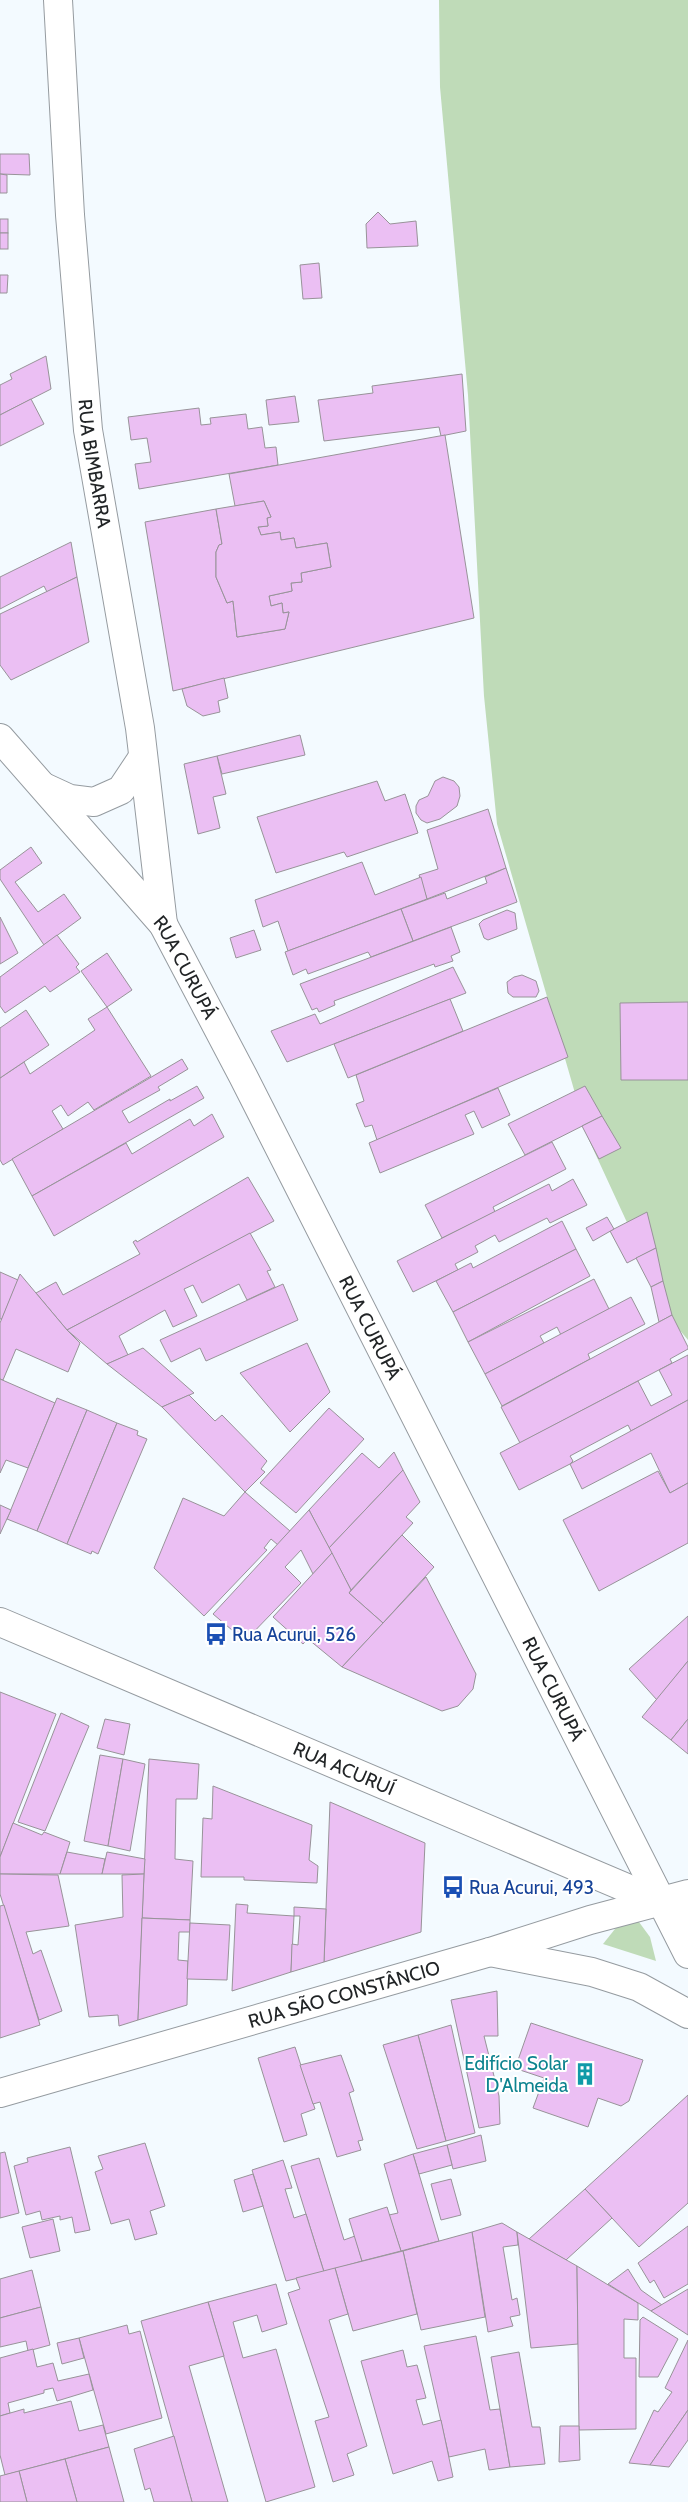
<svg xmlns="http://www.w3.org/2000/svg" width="688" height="2502" font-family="Cabin,sans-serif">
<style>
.green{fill:#bfdbb8}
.building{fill:#ebbff3;stroke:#989399}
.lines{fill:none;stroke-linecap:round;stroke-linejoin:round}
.minor-casing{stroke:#959ba0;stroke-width:30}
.tertiary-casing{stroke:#959ba0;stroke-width:30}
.secondary-casing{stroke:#959ba0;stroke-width:30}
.minor{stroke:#fff;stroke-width:28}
.tertiary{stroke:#fff;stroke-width:28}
.secondary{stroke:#fff;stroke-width:28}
.labels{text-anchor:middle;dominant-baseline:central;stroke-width:4;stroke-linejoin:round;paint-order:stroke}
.street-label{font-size:19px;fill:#212426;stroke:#fff}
.transit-label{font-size:19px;fill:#164399;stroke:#fff;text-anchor:start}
.culture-label{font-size:19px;fill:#0d838f;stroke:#fff;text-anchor:end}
</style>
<rect width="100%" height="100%" fill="#f3faff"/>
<g class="green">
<polygon points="439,0 688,0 688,1340 673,1322 588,1138 497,824 484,696 468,395 440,87"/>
<polygon points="636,1918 650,1937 656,1961 603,1944 623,1919"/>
</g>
<g class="building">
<polygon points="0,154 29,154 30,175 0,174"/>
<polygon points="0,174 7,175 7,193 0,193"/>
<polygon points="378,212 390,224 416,221 418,246 367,248 366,224"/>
<rect x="0" y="219" width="8" height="14"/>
<rect x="0" y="233" width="8" height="16"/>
<polygon points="319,263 322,298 303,299 300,265"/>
<polygon points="0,275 8,275 7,293 0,293"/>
<polygon points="46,356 51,389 0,415 0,385 12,379 10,374"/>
<polygon points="462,374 466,431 441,436 439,427 324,441 318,400 373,393 372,386"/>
<polygon points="295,396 299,422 269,425 266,400"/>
<polygon points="31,399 44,424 0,446 0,415"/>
<polygon points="199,408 201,425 211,424 210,418 246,414 248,429 262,427 265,448 276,447 278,465 139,489 135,464 151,462 147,438 131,440 128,417"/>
<polygon points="445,435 474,618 173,691 145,522 216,509 222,544 219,545 216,552 216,577 227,603 233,601 237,637 285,629 289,612 283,613 282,603 271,606 269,596 292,591 291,583 302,582 301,573 331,567 327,543 296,548 294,538 281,540 280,532 261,535 258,527 268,526 267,518 271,517 264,501 235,506 229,474"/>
<polygon points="264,501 271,517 267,518 268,526 258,527 261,535 280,532 281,540 294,538 296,548 327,543 331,567 301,573 302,582 291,583 292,591 269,596 271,606 282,603 283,613 289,612 285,629 237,637 233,601 227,603 216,577 216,552 219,545 222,544 216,509"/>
<polygon points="71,542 77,577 47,592 44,586 0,609 0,577"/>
<polygon points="77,577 89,642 11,680 0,665 0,614"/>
<polygon points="224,678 228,698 218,701 220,712 203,716 187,706 182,689"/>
<polygon points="300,735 305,755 222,774 217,756"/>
<polygon points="217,756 226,794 213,797 220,828 198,834 184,764"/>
<polygon points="443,777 454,781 459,787 460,796 457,806 440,819 427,823 421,820 416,813 416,806 419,800 428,796 435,781"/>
<polygon points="377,781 385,801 405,794 418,833 347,857 344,852 276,873 257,817"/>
<polygon points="488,809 506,868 427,899 419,875 438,869 427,830"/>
<polygon points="31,847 42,863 15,882 38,912 64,894 81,918 44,945 0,879 0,870"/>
<polygon points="362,862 375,895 421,877 427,899 288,951 278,921 263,927 255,900"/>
<polygon points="506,868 517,902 413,941 401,909 445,893 447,899 487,883 485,877"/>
<polygon points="401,909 413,941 371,957 368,952 308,974 306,969 293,975 285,952"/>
<polygon points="507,910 515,913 517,929 488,940 484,938 479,924 483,920"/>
<polygon points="0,917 18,953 0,964"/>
<polygon points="451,927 460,952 451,956 453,961 435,967 434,964 334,1001 335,1005 319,1012 317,1008 312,1010 300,984"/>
<polygon points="254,930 261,950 236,958 230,938"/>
<polygon points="57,935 79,964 76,967 80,972 50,992 45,986 5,1013 0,1006 0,977"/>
<polygon points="107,953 132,990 107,1007 81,971"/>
<polygon points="453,967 466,993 287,1062 271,1031 315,1014 320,1024"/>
<polygon points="522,975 536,981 539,991 536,997 513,997 508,993 507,982 514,977"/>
<polygon points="547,997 568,1057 377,1140 372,1125 365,1127 356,1104 364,1101 356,1075"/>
<polygon points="450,999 463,1031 348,1078 334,1044"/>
<polygon points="688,1002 688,1080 621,1080 620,1003"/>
<polygon points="107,1007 151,1076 94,1110 88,1102 68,1116 61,1105 52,1111 63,1129 3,1165 0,1160 0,1078 24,1062 30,1074 95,1030 88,1019"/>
<polygon points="26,1010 49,1045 0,1078 0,1028"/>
<polygon points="182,1059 188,1069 158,1087 160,1090 122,1111 129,1123 170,1099 170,1101 197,1086 204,1098 32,1196 12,1159"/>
<polygon points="585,1086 602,1116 525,1155 508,1124"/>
<polygon points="498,1088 510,1115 482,1128 474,1111 465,1115 474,1134 380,1173 369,1143"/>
<polygon points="212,1114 224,1137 54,1236 32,1196 126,1143 132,1154 190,1119 194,1126"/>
<polygon points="602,1116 621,1148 599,1159 582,1126"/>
<polygon points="552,1142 566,1169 493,1207 495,1212 442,1238 425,1205"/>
<polygon points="248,1177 274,1221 67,1330 36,1293 56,1282 63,1295 140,1254 133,1242 136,1240 137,1242"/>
<polygon points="573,1179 587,1205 550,1223 547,1218 499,1242 495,1235 475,1246 478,1252 455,1264 458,1270 413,1292 397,1261 549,1184 552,1191"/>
<polygon points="647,1212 656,1248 627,1263 610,1231"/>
<polygon points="607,1217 614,1229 593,1241 586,1228"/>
<polygon points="562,1221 576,1249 453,1312 436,1281 471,1263 473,1268"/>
<polygon points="250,1233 271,1270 267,1271 275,1287 247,1300 239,1284 202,1303 193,1285 184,1289 197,1316 173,1327 165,1310 119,1336 128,1355 107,1364 67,1330"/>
<polygon points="656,1248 663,1281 651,1287 636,1258"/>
<polygon points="576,1249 590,1276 468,1342 453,1312"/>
<polygon points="0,1272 18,1280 2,1319 0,1319"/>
<polygon points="20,1274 67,1330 80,1343 68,1372 16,1349 3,1380 0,1379 0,1323"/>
<polygon points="594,1279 609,1309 561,1335 557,1327 540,1336 544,1343 485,1374 468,1342"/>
<polygon points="663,1281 672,1315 659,1322 651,1287"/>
<polygon points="283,1284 298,1320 206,1361 200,1348 171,1362 160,1340"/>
<polygon points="631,1297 645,1324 588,1354 590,1359 502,1406 485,1374"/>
<polygon points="672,1315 688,1347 688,1349 670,1359 672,1363 520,1443 501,1407"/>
<polygon points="307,1343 330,1392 290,1432 240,1373"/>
<polygon points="143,1348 194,1393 162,1407 107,1364"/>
<polygon points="688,1355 688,1400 631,1431 628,1425 570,1456 573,1461 570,1464 519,1490 500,1453 638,1381 651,1406 672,1395 659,1370"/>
<polygon points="0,1379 55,1403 28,1468 6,1460 0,1473"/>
<polygon points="189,1395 215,1421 222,1415 267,1461 261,1469 265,1472 245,1492 162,1407"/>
<polygon points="57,1398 87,1410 37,1531 7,1519"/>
<polygon points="688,1400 688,1483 670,1493 651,1453 582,1489 570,1464"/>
<polygon points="329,1408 364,1439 296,1513 260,1483"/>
<polygon points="87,1410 117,1423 67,1544 37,1531"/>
<polygon points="117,1423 138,1431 137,1435 147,1439 98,1554 92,1551 91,1554 67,1544"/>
<polygon points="394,1452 403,1470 329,1548 309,1510 362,1453 379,1468"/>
<polygon points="403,1470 420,1502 406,1517 413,1523 351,1590 329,1548"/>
<polygon points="658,1471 670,1493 688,1483 688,1543 599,1591 563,1520"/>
<polygon points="245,1492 290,1531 278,1545 271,1539 264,1548 267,1550 204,1616 154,1568 183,1498 224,1516"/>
<polygon points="0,1505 11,1510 0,1534"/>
<polygon points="309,1510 332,1553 313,1574 301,1550 285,1567 301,1583 245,1641 213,1614"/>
<polygon points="402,1535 434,1567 383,1623 349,1593"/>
<polygon points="332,1553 351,1590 349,1593 383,1623 342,1667 308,1639 303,1644 273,1617"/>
<polygon points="426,1577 476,1674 473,1689 458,1706 442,1711 342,1667"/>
<polygon points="688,1616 688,1661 657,1700 629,1669"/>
<polygon points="688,1661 688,1719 671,1740 642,1717"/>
<polygon points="0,1692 56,1714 0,1857"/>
<polygon points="61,1713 89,1726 45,1831 18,1822"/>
<polygon points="105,1719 130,1724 124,1755 97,1748"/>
<polygon points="688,1719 688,1754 671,1740"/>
<polygon points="100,1755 123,1759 108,1846 84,1841"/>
<polygon points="123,1759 145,1764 130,1851 108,1846"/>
<polygon points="149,1759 199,1764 197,1799 176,1799 175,1859 193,1861 190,1920 142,1918"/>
<polygon points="213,1786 312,1825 309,1860 318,1866 317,1883 244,1880 244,1877 201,1877 203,1818 212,1819"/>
<polygon points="330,1802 425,1843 421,1932 324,1962"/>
<polygon points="13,1823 42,1835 44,1832 70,1842 60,1874 0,1874 0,1857"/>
<polygon points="67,1852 105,1859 102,1874 60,1874"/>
<polygon points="107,1852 145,1859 144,1874 102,1874"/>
<polygon points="0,1874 58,1875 69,1926 26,1932 33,1954 41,1950 62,2011 39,2020 0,1894"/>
<polygon points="144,1874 138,2020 119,2026 118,2015 89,2017 75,1925 123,1917 122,1875"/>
<polygon points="236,1904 248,1905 247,1913 294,1916 291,1972 232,1991"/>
<polygon points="4,1905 40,2025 0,2038 0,1906"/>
<polygon points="294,1907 326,1909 324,1962 291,1972 292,1944 298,1945 300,1916 294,1916"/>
<polygon points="142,1918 190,1920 190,1932 179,1932 178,1960 188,1961 187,2005 138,2020"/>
<polygon points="190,1923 230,1925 227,1980 187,1979"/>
<polygon points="497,1991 498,2036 484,2036 499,2096 500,2124 479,2128 451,2000"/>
<polygon points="531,2023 643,2060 629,2101 621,2106 598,2098 588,2127 533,2108 544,2078 520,2070 517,2063"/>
<polygon points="451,2025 475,2133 446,2141 418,2035"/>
<polygon points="418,2035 446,2141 417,2149 383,2045"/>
<polygon points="295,2047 315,2109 301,2114 307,2135 284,2142 258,2058"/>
<polygon points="341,2055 354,2091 349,2093 363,2140 358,2141 361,2150 337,2157 320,2102 313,2104 300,2065"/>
<polygon points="688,2095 688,2203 639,2247 585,2189"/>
<polygon points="481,2135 486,2161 453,2169 447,2145"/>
<polygon points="145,2143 165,2206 150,2211 157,2234 135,2240 129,2219 111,2224 95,2172 103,2169 98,2156"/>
<polygon points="447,2145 452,2165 419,2174 413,2154"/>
<polygon points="70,2147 90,2230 75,2233 72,2217 60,2220 60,2216 42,2220 40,2211 26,2215 14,2166 28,2162 27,2158"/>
<polygon points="5,2152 19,2213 0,2218 0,2153"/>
<polygon points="413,2154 439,2241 401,2251 389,2215 398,2213 384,2164"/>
<polygon points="319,2158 344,2240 355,2236 362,2261 324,2272 291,2166"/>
<polygon points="283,2160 292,2188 285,2189 294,2218 306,2214 324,2272 286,2281 252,2170"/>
<polygon points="253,2174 263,2206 243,2212 234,2180"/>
<polygon points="451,2179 461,2215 441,2220 431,2184"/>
<polygon points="585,2189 612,2218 566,2260 529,2239"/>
<polygon points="387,2207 401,2251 362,2261 349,2219"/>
<polygon points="53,2219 60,2251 30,2258 22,2227"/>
<polygon points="502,2223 517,2232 518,2245 503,2247 512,2300 517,2298 520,2315 510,2317 513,2326 488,2332 472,2232"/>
<polygon points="688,2226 688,2284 664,2298 654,2280 650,2283 638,2263"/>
<polygon points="472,2232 485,2317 421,2330 403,2251"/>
<polygon points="517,2232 577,2266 578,2344 531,2348"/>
<polygon points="403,2251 417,2314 353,2331 335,2268"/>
<polygon points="577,2266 638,2303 638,2320 624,2319 624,2358 636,2358 636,2429 579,2430"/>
<polygon points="335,2268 348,2314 329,2320 367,2446 347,2454 354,2475 333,2482 315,2421 329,2417 288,2293 300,2289 296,2278"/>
<polygon points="628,2269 641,2290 662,2305 651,2311 608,2284"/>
<polygon points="32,2270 41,2307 0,2318 0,2279"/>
<polygon points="276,2284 287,2324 262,2332 257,2315 233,2322 243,2358 276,2349 315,2487 266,2502 208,2302"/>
<polygon points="688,2289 688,2335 651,2311"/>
<polygon points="208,2302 224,2356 189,2366 228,2502 192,2502 141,2321"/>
<polygon points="41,2307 50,2345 28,2351 26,2341 0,2347 0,2318"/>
<polygon points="643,2317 678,2339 658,2377 639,2377 640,2320"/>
<polygon points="127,2325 129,2334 140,2331 162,2418 106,2434 79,2338"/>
<polygon points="476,2336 490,2410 500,2409 510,2467 489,2470 485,2449 449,2457 424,2346"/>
<polygon points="79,2338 84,2358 62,2364 57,2343"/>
<polygon points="688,2340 688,2410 650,2465 629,2463 654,2410 658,2412 672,2392 665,2388"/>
<polygon points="33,2349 37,2367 53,2363 58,2381 89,2374 93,2390 57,2401 53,2388 44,2390 44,2393 8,2403 10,2413 0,2416 0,2358"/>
<polygon points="403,2350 407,2367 417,2365 426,2398 416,2400 423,2425 441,2420 453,2477 438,2481 432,2461 393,2474 361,2361"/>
<polygon points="519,2352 532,2427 540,2427 545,2464 510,2467 491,2357"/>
<polygon points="71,2401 79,2431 103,2425 109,2447 5,2475 0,2455 0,2416 24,2409 24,2413"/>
<polygon points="688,2410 688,2440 669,2467 650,2465"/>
<polygon points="560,2426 579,2426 580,2460 559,2462"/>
<polygon points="174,2436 192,2502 154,2502 150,2488 145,2490 134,2449"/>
<polygon points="109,2447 124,2502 77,2502 65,2459"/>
<polygon points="65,2459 77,2502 27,2502 19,2471"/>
<polygon points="19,2471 27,2502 0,2502 0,2476"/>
</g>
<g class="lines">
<defs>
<g id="minor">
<path id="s1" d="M 0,2093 L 490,1952 L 590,1920 L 688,1894"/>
</g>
<g id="tertiary">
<path id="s2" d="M 58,0 L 70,215 L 88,430 L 140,728 L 163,924"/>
<path id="s3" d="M 0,738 L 163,924 L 243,1076 L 688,1954"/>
<polyline points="44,787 70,799 94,802 121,790 143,757"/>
<polyline points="490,1952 592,1972 639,1987 688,2014"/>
</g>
<g id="secondary">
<path id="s4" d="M 0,1622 L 688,1914"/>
</g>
</defs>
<use href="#minor" class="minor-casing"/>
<use href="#tertiary" class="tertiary-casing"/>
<use href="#secondary" class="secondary-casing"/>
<use href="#minor" class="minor"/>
<use href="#tertiary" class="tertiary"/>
<use href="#secondary" class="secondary"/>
</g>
<defs>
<symbol id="bus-bare" viewBox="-9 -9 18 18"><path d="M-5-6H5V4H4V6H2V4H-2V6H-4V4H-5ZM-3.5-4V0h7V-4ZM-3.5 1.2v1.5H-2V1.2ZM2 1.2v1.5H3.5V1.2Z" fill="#1a4fb4" stroke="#fff" stroke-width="2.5" paint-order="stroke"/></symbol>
<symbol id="building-bare" viewBox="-9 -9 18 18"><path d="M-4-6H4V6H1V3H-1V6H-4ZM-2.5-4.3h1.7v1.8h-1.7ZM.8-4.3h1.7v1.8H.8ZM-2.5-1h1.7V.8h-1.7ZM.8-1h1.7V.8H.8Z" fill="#0f9aa8" stroke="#fff" stroke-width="2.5" paint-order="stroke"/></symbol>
</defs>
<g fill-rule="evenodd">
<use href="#bus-bare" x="200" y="1618" width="32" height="32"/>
<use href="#bus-bare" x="437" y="1871" width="32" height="32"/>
<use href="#building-bare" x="569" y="2058" width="32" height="32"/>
</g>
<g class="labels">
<g class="street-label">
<text stroke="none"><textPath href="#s2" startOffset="465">RUA BIMBARRA</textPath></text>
<text stroke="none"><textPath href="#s3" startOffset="296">RUA CURUPÁ</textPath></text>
<text stroke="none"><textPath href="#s3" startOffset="701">RUA CURUPÁ</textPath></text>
<text stroke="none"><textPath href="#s3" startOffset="1106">RUA CURUPÁ</textPath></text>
<text stroke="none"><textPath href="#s4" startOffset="374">RUA ACURUÍ</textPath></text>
<text stroke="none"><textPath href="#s1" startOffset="358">RUA SÃO CONSTÂNCIO</textPath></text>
</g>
<g class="transit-label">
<text x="232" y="1634">Rua Acurui, 526</text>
<text x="469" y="1887">Rua Acurui, 493</text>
</g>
<g class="culture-label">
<text x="568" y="2063">Edifício Solar<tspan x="568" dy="22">D'Almeida</tspan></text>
</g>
</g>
</svg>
